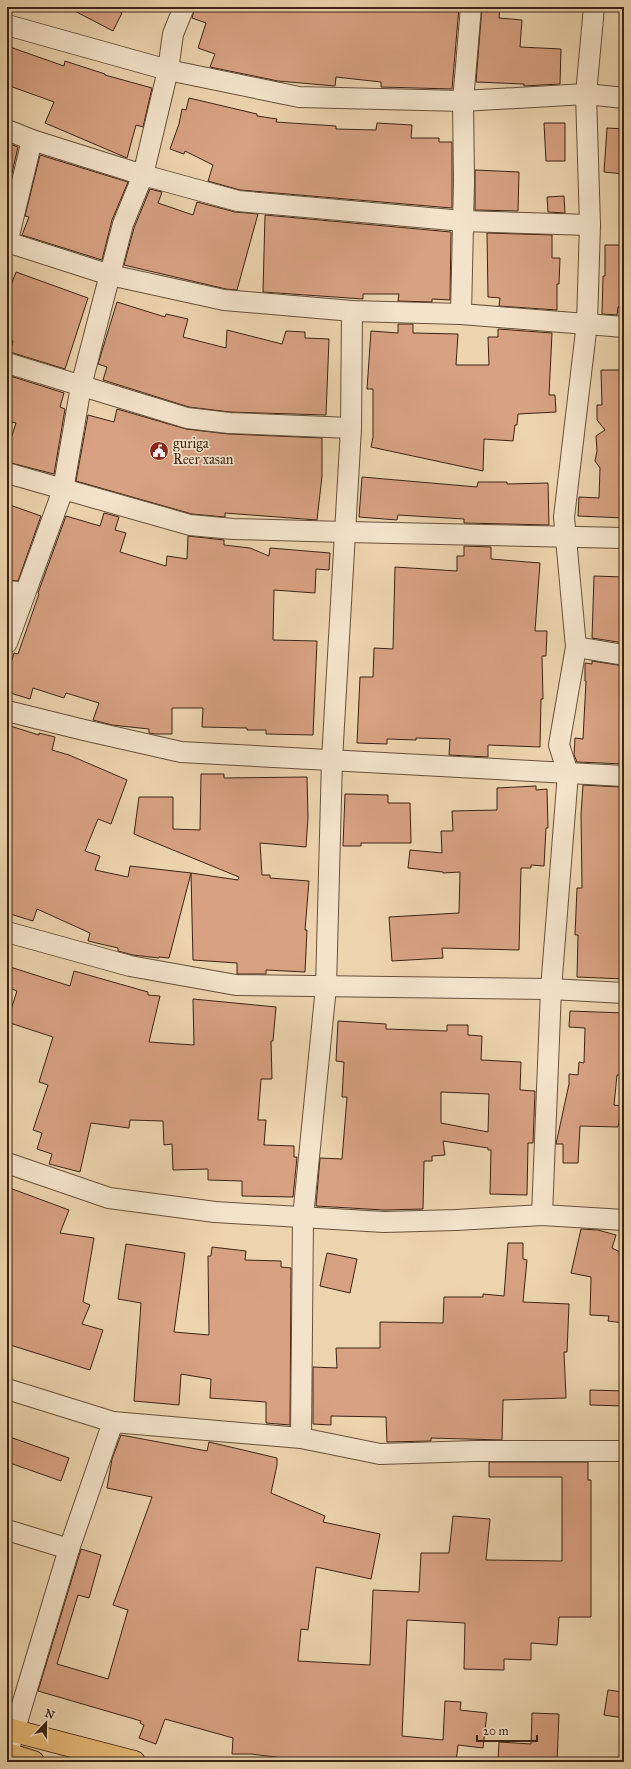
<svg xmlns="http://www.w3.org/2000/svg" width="631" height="1769" font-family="'IM FELL Great Primer',serif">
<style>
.building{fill:#d7a182;stroke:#3c2414;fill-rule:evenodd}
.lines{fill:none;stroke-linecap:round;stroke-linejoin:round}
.minor-casing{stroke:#68503a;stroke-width:22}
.highway-casing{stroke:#3c2414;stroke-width:24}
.minor{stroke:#f3e3ca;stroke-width:20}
.highway{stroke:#e6ba77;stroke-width:22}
.labels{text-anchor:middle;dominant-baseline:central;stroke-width:3.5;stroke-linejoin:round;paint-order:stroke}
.poi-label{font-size:14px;fill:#3c2414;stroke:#f3e3ca;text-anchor:start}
</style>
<rect width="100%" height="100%" fill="#ecd4ae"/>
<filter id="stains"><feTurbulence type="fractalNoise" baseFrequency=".005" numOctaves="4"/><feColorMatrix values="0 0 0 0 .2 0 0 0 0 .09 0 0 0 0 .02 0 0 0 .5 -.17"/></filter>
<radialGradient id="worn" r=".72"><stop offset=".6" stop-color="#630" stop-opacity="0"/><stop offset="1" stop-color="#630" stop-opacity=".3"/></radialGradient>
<g class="building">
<polygon points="67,7 111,7 122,13 113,31"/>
<polygon points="195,7 459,7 452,89 381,87 381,82 336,77 335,86 278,81 210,67 215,54 198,48 206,23 192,18"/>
<polygon points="482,7 500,7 499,18 522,20 520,47 561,49 560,84 524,86 524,84 476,82"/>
<polygon points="7,46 64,66 65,61 105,74 105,75 152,88 143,127 136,125 127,158 45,123 54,102 7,85"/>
<polygon points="189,98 257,114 257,116 277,119 276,122 336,126 336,129 376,130 377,123 412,125 411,138 439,138 439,142 452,142 452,208 240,190 208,181 213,165 185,151 184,154 170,149 179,124 182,109 186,110"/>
<polygon points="544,123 565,123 565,161 546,161"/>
<polygon points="607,128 624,129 624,174 604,172"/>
<polygon points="7,143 18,147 7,195"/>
<polygon points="40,155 128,182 112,220 102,260 22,235 29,217 25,216"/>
<polygon points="475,170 519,172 518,211 475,210"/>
<polygon points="150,189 162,192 158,203 193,215 197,202 235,212 258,214 237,290 226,289 124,265 134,228"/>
<polygon points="564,196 565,213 548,212 547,197"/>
<polygon points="265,215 451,232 450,300 432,299 432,302 398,301 399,294 363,294 363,299 263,292"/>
<polygon points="487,233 552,235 552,258 560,258 559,284 557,284 557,310 499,306 500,298 488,297"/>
<polygon points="605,245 624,245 624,307 618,307 617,315 602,314 603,276 605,276"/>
<polygon points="16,272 88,298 65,369 10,352 13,341 7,340 7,296"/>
<polygon points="117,302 165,317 166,314 188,319 183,337 226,348 227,330 282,344 286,331 305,332 305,338 329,339 326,415 230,412 189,407 103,380 107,367 98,364"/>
<polygon points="398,324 413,324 413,333 458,334 456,365 489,365 488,337 498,337 498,329 552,333 549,395 555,395 556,412 518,414 517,425 515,425 513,441 484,439 483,471 371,447 373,437 373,389 367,389 371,331 398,333"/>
<polygon points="601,370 624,370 624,518 578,516 579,497 599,498 600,468 595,461 597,451 596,436 605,430 597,420 597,405 602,405"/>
<polygon points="7,375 64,393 60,407 65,409 54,474 7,462 7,451 16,423 7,421"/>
<polygon points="117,409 186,429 228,434 322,438 322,476 317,520 225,513 225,517 192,514 76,481 88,415 114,422"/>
<polygon points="362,477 477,487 478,482 507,482 507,484 548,483 549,525 464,523 464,519 398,515 397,520 359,517"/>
<polygon points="7,504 41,516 18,581 7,580"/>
<polygon points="104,513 119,517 115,530 126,533 120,552 166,566 167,556 187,559 188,536 224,540 224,545 250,548 269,556 270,548 330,553 329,570 316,569 315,593 274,590 273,640 317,641 313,735 266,734 266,730 247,730 247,728 202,727 203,708 172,708 172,734 155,734 149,733 149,729 112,725 93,720 99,703 66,693 64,698 33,688 30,699 7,692 7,676 14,653 18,654 39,594 38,593 66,516 100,526"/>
<polygon points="464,546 491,547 491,559 540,563 535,631 547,631 546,656 542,656 543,699 541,699 540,747 488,745 488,757 449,755 450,739 416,738 416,740 387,739 387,744 357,743 360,677 373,677 374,648 393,649 395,567 457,571 457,556 464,556"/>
<polygon points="594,576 624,577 624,643 592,638"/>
<polygon points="592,661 624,666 624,764 577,762 574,755 575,738 583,739 586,681 585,681 585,663 592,664"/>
<polygon points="7,725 39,735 39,733 55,737 52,750 69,755 127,780 111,824 98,819 85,851 100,856 95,870 128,877 130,866 191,873 169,958 159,957 159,958 133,955 118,951 118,948 88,941 90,933 37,909 33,921 7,913 7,836 11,824 7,822"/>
<polygon points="201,774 224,774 224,778 307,777 308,817 306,847 260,843 262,875 270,875 270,878 309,881 305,930 307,930 305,972 266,970 266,974 237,974 237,963 193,960 191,873 238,880 239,877 134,834 139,797 173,797 173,829 200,830"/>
<polygon points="583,785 620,787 620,804 624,804 624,853 622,891 623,891 624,896 624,979 577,977 578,935 575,935 577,888 582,888 581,814"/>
<polygon points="536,786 536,790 547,789 548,828 546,828 544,866 531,865 531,868 521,868 519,950 442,948 443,958 392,961 389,917 459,913 460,872 443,873 443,872 408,868 410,850 442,853 441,831 453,831 452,811 497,810 497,788"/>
<polygon points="345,794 388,795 388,803 410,803 411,843 361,843 361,846 343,846"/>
<polygon points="7,966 70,986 74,971 148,992 148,995 160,996 149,1042 194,1045 193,999 276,1007 273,1041 271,1041 272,1079 261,1079 258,1120 266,1120 264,1145 294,1146 294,1157 297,1157 293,1197 242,1196 242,1181 208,1180 208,1169 173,1170 172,1144 164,1145 163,1121 130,1120 129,1128 91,1123 80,1172 49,1164 52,1154 37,1149 42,1133 33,1130 48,1085 39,1082 53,1037 7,1022 17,991 7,987"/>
<polygon points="570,1011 624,1013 623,1060 624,1060 624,1075 617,1075 614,1105 622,1106 618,1127 580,1126 578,1163 563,1163 563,1144 556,1144 569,1084 569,1074 578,1075 579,1062 584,1063 585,1028 569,1027"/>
<path d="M 338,1021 L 386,1024 L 386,1029 L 447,1031 L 447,1025 L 468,1025 L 468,1035 L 482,1036 L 481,1060 L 521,1062 L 520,1090 L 535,1091 L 533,1143 L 528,1143 L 527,1195 L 490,1194 L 491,1150 L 488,1150 L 488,1148 L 443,1141 L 445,1155 L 432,1156 L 432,1161 L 424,1161 L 423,1209 L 384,1210 L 316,1206 L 320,1158 L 342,1159 L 347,1097 L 342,1097 L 344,1062 L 336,1061 ZM 441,1092 L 489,1094 L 488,1132 L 441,1123 Z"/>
<polygon points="7,1187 69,1210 60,1233 94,1238 83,1302 90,1305 82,1324 103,1330 90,1370 7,1344"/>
<polygon points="581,1229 598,1230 616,1235 612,1248 624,1254 624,1323 608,1321 609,1316 590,1315 591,1277 571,1273"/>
<polygon points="508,1243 523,1243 523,1259 527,1260 523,1302 569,1304 567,1352 564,1352 566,1398 503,1400 502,1440 431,1438 431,1441 387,1442 386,1417 331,1416 331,1425 313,1424 313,1367 337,1368 336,1348 380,1348 380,1322 443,1323 444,1297 483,1297 483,1294 504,1296"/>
<polygon points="126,1244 185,1253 174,1332 209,1335 208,1256 211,1256 212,1247 246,1251 245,1260 281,1261 281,1267 291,1268 290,1425 266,1423 266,1402 210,1398 211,1379 181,1374 179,1405 134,1401 141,1303 118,1299"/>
<polygon points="327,1253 357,1259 350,1293 320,1286"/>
<polygon points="590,1390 624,1391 624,1406 590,1405"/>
<polygon points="121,1435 207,1451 209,1442 277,1458 277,1465 271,1493 325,1516 323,1522 380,1534 371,1579 316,1567 308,1630 301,1629 298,1661 370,1665 373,1590 419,1592 421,1553 449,1553 453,1516 490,1519 486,1560 562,1561 562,1477 489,1477 489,1462 588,1462 588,1480 591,1480 591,1617 559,1617 557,1645 531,1643 531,1660 504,1659 504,1670 464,1669 465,1623 407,1620 402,1736 443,1740 445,1701 461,1702 460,1710 487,1713 483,1748 458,1745 456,1762 316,1762 251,1754 232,1754 233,1738 165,1719 156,1744 139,1738 144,1725 140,1723 141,1721 38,1691 81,1549 101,1555 89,1598 78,1595 57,1664 108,1679 128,1610 113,1605 152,1497 107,1488 112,1459"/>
<polygon points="7,1436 69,1458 61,1481 7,1462"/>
<polygon points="608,1690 624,1692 624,1718 604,1715"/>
<polygon points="532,1713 559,1714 557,1762 498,1760 499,1742 531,1744"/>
</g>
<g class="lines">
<defs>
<g id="minor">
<polyline points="7,25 168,70 299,97 463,101 586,94 624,98"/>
<polyline points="7,130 32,140 143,175 238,201 463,221 590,225"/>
<polyline points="7,242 110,275 224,300 352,311 461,314 624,327"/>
<polyline points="7,244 32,140"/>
<polyline points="461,314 464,181 463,101 471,7"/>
<polyline points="7,363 187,418 229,423 351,428"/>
<polyline points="7,473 190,525 233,529 346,532 624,538"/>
<polyline points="7,598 9,591 24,593"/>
<polyline points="7,643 63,490 81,386 123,224 143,175 168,70 173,34 184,7"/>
<polyline points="576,647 624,655"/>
<polyline points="7,711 84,730 181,752 624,776"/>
<polyline points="7,932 130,966 236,985 551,989 624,993"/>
<polyline points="7,1163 109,1198 215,1212 384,1222 456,1220 542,1215 624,1220"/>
<polyline points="542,1215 551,989 568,773 559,745 576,647 564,517 587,323 590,225 586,94 594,7"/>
<polyline points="7,1389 113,1422 301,1438 380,1454 475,1451 624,1451"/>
<polyline points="301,1438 303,1217 326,987 332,760 351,428 352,311"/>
<polyline points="7,1530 69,1549"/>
<polyline points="7,1755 69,1549 113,1422"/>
</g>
<g id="highway">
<polyline points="7,1729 134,1762"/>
<polyline points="7,1754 33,1762"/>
</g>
</defs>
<use href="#minor" class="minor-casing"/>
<use href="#highway" class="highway-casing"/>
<use href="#minor" class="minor"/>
<use href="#highway" class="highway"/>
</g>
<defs>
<symbol id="civic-disc" viewBox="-11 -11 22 22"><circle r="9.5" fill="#8f2418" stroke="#f3e3ca"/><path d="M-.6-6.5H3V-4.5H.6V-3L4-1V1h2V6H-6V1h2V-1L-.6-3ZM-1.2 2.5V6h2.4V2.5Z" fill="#fff"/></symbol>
</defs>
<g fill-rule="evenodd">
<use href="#civic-disc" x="148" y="440" width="22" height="22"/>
</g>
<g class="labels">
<g class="poi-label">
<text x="173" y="443">guriga<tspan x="173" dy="16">Reer xasan</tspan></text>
</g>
</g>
<rect width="631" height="1769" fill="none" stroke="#ecd4ae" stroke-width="24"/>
<rect x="8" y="8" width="615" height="1753" fill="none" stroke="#3c2414" stroke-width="2"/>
<rect x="12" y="12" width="607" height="1745" fill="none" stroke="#3c2414"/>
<g transform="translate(46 1723) rotate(22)" stroke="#f3e3ca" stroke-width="3" paint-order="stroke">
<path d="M0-3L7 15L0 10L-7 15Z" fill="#3c2414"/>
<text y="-6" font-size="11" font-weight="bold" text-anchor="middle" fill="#3c2414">N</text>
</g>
<path d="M477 1735v6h60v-6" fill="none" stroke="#3c2414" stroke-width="2"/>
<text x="483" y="1735" font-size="12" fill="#3c2414" stroke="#f3e3ca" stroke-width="3" paint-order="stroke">20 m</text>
<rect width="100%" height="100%" filter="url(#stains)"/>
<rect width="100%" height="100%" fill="url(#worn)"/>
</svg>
